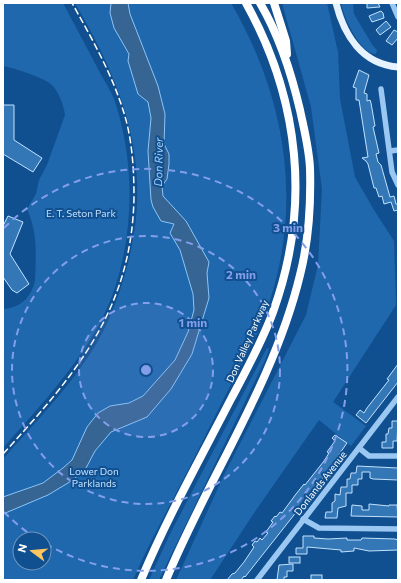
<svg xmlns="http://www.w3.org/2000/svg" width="401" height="583" font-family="Commissioner,sans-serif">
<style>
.green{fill:#1f68ad;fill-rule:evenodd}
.water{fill:#366594;stroke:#8cc4f6}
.building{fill:#3477b7;stroke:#c2e1fd}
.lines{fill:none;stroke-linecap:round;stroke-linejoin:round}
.minor{stroke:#9bc8f2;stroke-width:5.5}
.major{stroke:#e7f2ff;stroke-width:7}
.highway{stroke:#fff;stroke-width:8}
.rail{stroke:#fff;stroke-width:1.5;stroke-dasharray:7 3;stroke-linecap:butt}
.ring{fill:none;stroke:#839eea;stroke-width:2;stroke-dasharray:7 5}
.labels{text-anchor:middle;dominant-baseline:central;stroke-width:4;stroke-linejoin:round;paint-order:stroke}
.park-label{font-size:10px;fill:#c2e1fd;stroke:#115090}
.street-label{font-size:10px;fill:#fff;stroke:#115090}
.water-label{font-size:11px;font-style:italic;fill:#a7d2fa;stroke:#115090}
.centre{fill:#839eea;stroke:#115090;stroke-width:2}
.ring-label{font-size:12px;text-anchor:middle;font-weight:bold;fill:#839eea;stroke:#115090;stroke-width:4;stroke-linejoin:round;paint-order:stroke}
</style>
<rect width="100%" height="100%" fill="#115090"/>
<g class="green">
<path d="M 3,3 L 63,3 C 75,26 88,49 100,73 C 105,82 112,92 115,102 C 138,171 134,256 101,321 C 76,368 38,408 3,448 L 3,309 C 20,308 31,298 35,281 C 36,256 38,233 27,209 L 36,194 L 39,180 L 47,165 L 65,115 C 64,106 59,93 53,86 C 46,78 14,68 3,66 Z"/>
<path d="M 75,3 L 231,3 C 284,94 303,198 270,300 C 259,334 242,365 225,396 C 208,430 191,465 173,499 C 159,526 145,552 133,580 L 3,580 L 3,459 C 33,425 65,392 90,354 C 106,330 117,302 125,274 C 155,171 127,92 75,3 ZM 20,539 L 44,539 L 44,563 L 20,563 Z"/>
<polygon points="282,3 327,3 338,52 340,99 355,177 374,210 394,241 396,305 333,402 366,426 351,446 319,420 256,510 210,580 176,580 224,475 306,315 318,265 322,189 311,107"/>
<path d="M 341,3 L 353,3 L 354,14 L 373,46 L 377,50 L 376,54 C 360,54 344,17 341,3 Z"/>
<polygon points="267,348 269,349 266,358 159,580 149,580 170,534"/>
</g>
<polygon class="water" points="111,3 128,3 130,14 158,86 165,114 164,144 169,154 169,164 167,179 162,186 163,196 186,221 209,262 207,273 209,298 192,354 171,389 147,417 111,432 95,451 86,468 73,480 48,495 3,514 3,497 43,483 63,468 72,460 87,427 98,413 110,406 129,403 143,396 175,360 188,332 194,310 193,294 180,250 170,233 174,224 161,221 153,207 151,200 148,151 151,118 148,102 138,94 128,61 129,54 114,28 110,13"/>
<g class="building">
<polygon points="367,3 378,3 380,7 367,8"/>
<polygon points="381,11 383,13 384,18 372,22 369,16"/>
<polygon points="386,21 391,27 380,35 376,30"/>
<polygon points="394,30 398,32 398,38 392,45 386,41"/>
<polygon points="359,70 369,75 364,93 367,94 367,101 370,100 371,103 375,126 373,127 379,153 376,154 378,162 381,165 390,197 394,196 396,204 398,204 398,210 394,211 391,202 384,204 382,196 379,197 376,188 374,188 368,164 366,161 362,158 368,157 359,100 356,100 356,88 353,87"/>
<polygon points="3,105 14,105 14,140 42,158 33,172 3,154"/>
<polygon points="8,216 23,222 10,254 29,284 17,293 12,290 3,277 3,226"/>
<polygon points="398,364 398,382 366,423 356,415 360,410 364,413 367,408 389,380 387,379"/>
<polygon points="392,421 398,421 397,441 393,441 393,448 382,448 382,442 386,442 386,434 388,434 389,428 392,428"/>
<polygon points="335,435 347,443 320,482 245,577 244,576 241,580 227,580 232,574 235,573 244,562 254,547 252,545 255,541 257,542 260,538 262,540 268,533 266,532 273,522 271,521 275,516 276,517 280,512 282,513 296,494 304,484 305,485 324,461 329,453 327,452 335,441 332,438"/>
<polygon points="357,466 398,468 398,480 373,479 370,478 370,472 362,472 362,479 358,479 358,485 352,485 352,493 346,493 346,506 338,508 337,518 325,518 326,512 332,512 332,503 335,501 335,494 340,495 341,487 347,487 347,479 350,479 351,473 356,473"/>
<polygon points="369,504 389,506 389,505 397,505 398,517 351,516 352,505 362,506 362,510 369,510"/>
<polygon points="303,536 314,536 314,538 328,539 347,538 347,540 361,540 362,538 395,539 398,540 398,550 369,551 354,548 354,551 341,552 341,550 307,547 307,554 296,554 296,548 303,548"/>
<rect x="289" y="557" width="11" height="6"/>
<polygon points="293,564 293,571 287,571 287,577 284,577 284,580 277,580 279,565"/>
<rect x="311" y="575" width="11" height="5"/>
</g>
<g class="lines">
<g class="minor">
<polyline points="392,3 398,17"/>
<polyline points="381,89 392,172 398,185"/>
<polyline points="390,151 398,150"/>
<polyline points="359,448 369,456 398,456"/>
<polyline points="303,519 319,528 398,529"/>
<polyline points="257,580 398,397"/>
</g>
<path class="major" d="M 336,3 C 344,35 362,64 398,67"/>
<g class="highway">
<polyline points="274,3 286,41 287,54"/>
<path d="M 141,580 C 167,518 200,459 231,399 C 246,371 262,342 273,312 C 311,207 300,100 246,3"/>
<path d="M 166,580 C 208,478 274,383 300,275 C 309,240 311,203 310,168 C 309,148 304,129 300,110 C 291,72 280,37 260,3"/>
</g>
<path class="rail" d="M 3,454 C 75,375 132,310 134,197 C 134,168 132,137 123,110 C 111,72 91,37 72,3"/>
</g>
<circle cx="146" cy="370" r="67" fill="#839eea" fill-opacity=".12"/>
<g class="ring">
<circle cx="146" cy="370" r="67"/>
<circle cx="146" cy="370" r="134"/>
<path d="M37 539A201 201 0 0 1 4 512M4 228A201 201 0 1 1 46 544"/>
</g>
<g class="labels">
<g class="park-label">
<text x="81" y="213">E. T. Seton Park</text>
<text x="94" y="471">Lower Don<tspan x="94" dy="12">Parklands</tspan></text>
</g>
<g class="street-label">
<text transform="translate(247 341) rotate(-66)">Don Valley Parkway</text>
<text transform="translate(320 483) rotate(-52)">Donlands Avenue</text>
</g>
<g class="water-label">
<text transform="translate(158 162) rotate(-89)">Don River</text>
</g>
</g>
<circle cx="146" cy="370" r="6" class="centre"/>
<g class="ring-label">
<text x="288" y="232">3 min</text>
<text x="241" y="279">2 min</text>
<text x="193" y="327">1 min</text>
</g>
<rect width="401" height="583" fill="none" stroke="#ffffff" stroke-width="8"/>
<g transform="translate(32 551) rotate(286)"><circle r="19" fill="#115090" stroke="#7096bc"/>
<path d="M0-3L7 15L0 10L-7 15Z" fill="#ffc65d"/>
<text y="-6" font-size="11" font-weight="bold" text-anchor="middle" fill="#ffffff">N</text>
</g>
</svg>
